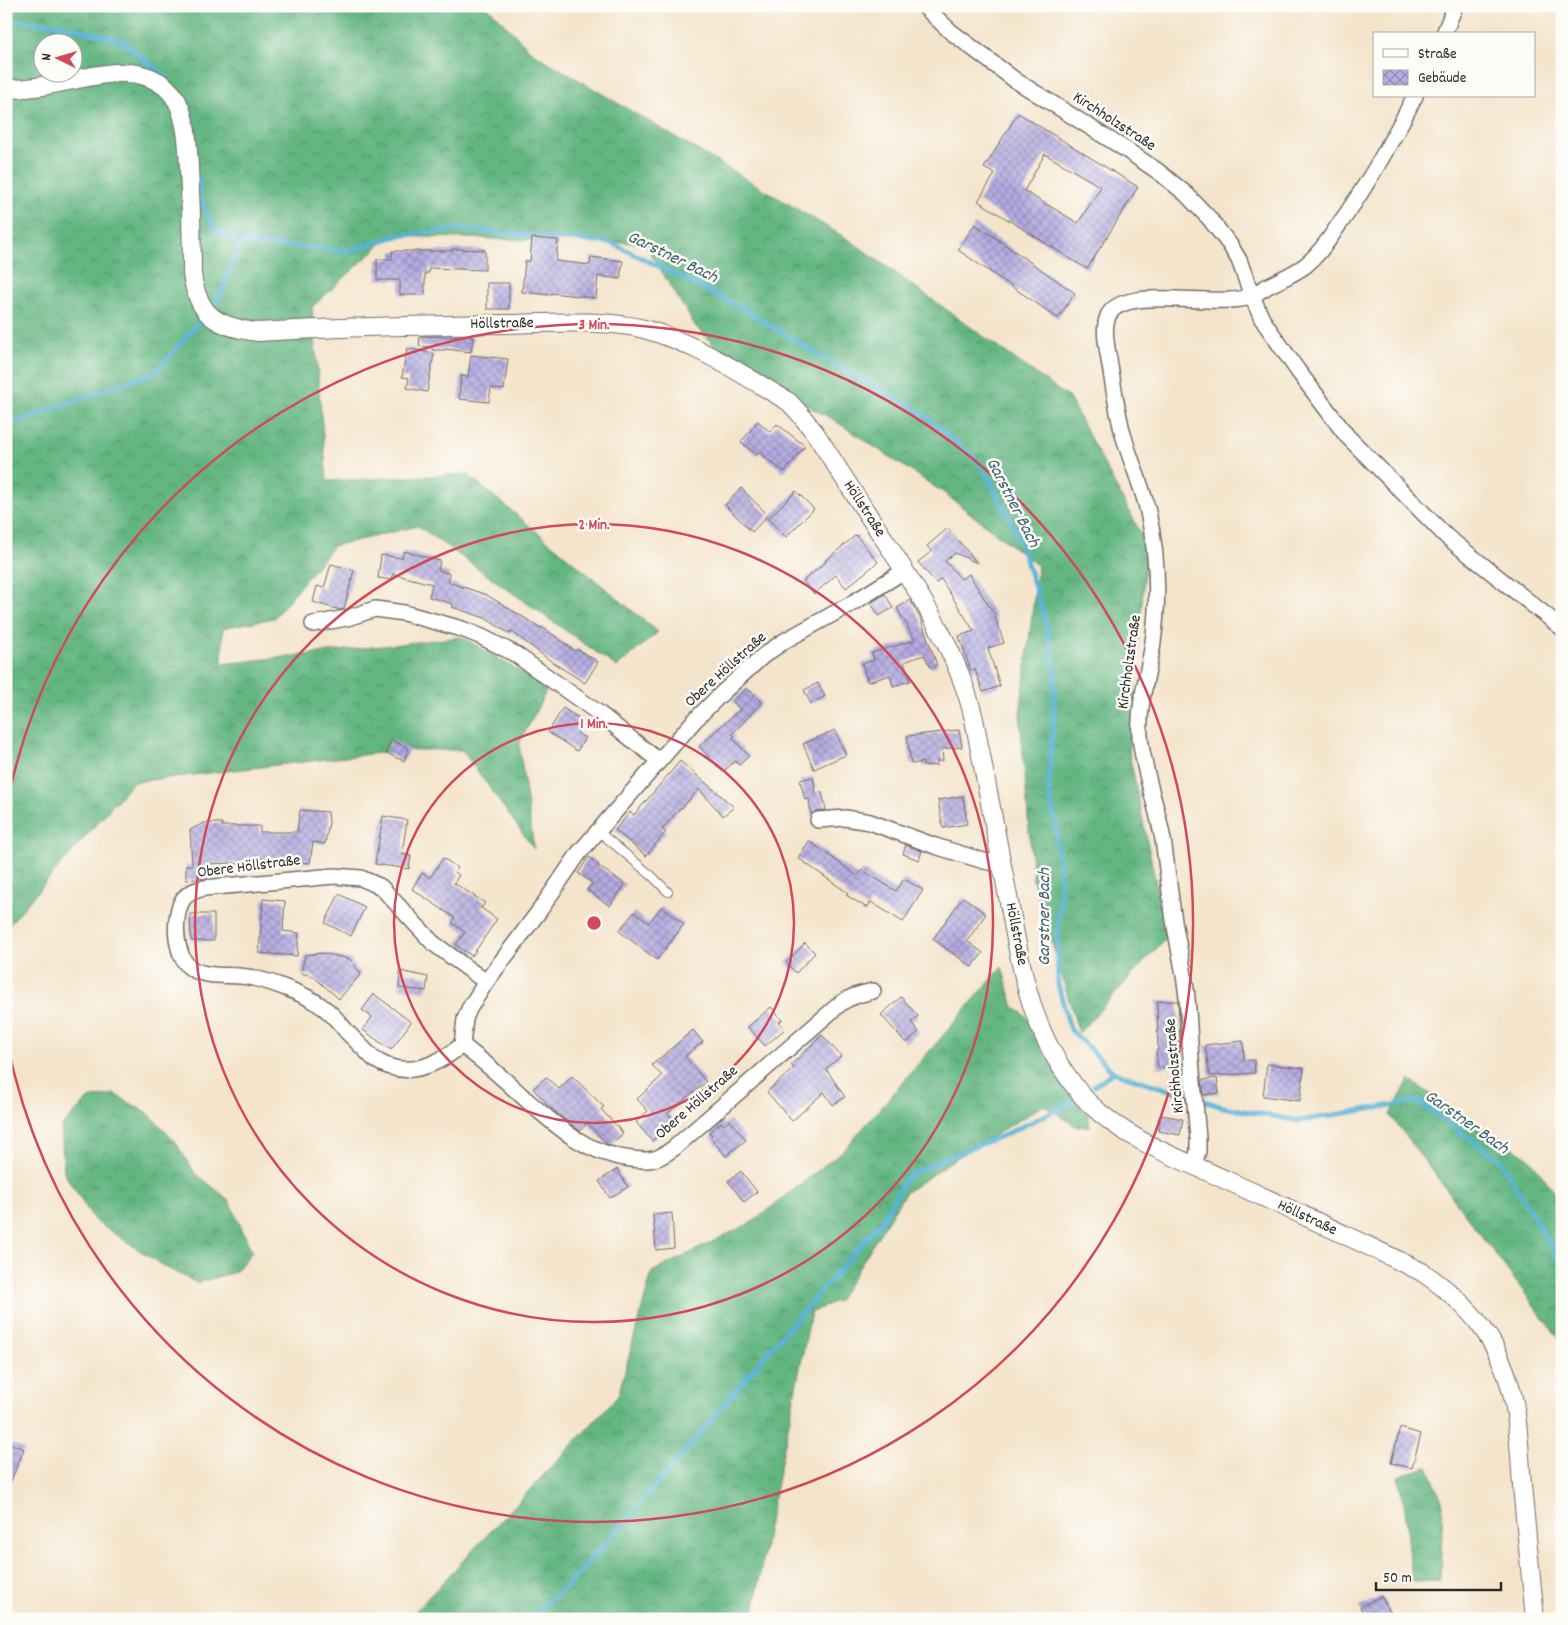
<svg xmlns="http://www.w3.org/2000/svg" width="1568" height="1625" font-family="Dekko,sans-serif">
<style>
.forest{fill:url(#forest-crowns);stroke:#487056;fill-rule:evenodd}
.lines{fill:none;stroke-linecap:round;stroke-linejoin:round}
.stream{stroke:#59b3d7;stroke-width:5}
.building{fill:url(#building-cross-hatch);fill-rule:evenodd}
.service-casing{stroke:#716c63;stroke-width:10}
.minor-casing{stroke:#716c63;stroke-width:18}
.tertiary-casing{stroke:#716c63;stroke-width:20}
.service{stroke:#fff;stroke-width:8}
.minor{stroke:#fff;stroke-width:15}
.tertiary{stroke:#fff;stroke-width:18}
.ring{fill:none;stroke:#d1495b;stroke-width:2.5}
.labels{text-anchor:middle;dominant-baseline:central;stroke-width:5;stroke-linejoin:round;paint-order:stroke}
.street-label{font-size:16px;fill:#2b2b2b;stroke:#fdfcf7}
.water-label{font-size:18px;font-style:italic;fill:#3d6170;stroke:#fdfcf7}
.centre{fill:#d1495b;stroke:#fdfcf7;stroke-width:2.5}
.ring-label{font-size:15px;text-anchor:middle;font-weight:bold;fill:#d1495b;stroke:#fdfcf7;stroke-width:5;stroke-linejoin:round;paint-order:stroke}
</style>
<defs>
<pattern id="forest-crowns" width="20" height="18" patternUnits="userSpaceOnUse" patternTransform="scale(1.25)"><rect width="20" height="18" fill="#64b682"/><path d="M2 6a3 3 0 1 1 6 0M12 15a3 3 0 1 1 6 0" fill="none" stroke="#53946b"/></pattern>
<pattern id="building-cross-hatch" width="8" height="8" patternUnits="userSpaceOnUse" patternTransform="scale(1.25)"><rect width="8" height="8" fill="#b4ace2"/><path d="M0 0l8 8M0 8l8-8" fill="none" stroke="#938cb7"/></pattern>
</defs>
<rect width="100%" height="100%" fill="#fdfcf7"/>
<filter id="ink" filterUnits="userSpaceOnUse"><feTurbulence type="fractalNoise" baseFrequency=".02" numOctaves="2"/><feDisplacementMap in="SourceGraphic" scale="10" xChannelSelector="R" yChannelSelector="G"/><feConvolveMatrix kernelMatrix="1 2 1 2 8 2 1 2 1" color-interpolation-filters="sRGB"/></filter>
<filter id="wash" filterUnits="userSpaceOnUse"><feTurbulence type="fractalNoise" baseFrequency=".0096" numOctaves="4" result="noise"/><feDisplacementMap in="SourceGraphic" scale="20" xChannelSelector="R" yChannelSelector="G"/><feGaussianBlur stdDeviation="1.12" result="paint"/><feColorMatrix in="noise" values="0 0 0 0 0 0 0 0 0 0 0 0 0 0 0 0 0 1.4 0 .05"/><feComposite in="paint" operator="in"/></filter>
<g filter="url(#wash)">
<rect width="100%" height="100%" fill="#f4e4cb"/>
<g class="forest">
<path d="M 6,6 L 487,6 L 533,53 L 851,241 L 1069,398 L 1147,545 L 1129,753 L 1167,937 L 1079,1033 L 1033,880 L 1020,715 L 1038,566 L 944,493 L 831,418 L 811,408 L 718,349 L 696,327 L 644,243 L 390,236 L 312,307 L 327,481 L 467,474 L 658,632 L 617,667 L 418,526 L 333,546 L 274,618 L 223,628 L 222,664 L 462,637 L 548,688 L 519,744 L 534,849 L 462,750 L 405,750 L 133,782 L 6,928 ZM 42,42 L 72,42 L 72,72 L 42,72 Z"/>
<polygon points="1002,967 1014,1007 1026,1016 1060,1082 1088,1115 1090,1126 1077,1127 1044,1105 953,1160 905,1193 838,1301 833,1302 811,1313 767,1532 753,1619 408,1619 618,1396 652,1272 754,1221 845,1149"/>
<polygon points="1409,1080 1529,1158 1562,1202 1562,1350 1558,1337 1390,1115"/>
<polygon points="114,1094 149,1114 174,1140 195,1173 229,1200 252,1252 235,1272 197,1283 165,1267 95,1221 64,1173 61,1127 88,1099"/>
<polygon points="1428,1466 1443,1503 1440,1580 1412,1581 1405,1509 1398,1477"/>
</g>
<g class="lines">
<g class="stream">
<polyline points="6,20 57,24 121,40 166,77"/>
<polyline points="198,178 200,199 216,231 241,242 347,251 397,236 457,229 612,243 740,307 837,366 919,411 981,464 1018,536 1043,612 1055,668 1053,721 1048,788 1056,826 1061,890 1057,936 1058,984 1070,1029 1113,1072 1223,1107 1299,1121 1417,1101 1501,1161 1562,1265"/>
<polyline points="6,427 10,424 156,372 220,297 241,242"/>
<polyline points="1094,1086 1113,1072"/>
<polyline points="529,1619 568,1585 655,1487 777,1341 882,1221 906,1177 941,1160 1004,1135 1073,1102"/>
</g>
</g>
<g id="blocks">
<g class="building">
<path d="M 1018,113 L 1138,187 L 1087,269 L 978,201 L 995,174 L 984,168 ZM 1045,154 L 1101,187 L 1078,223 L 1024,191 Z"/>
<polygon points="975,224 1075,293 1058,318 958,250"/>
<polygon points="532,238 558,240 556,261 590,265 591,257 623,261 620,279 598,276 596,298 551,293 551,295 522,292 525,261 530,261"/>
<polygon points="452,249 485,250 485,270 429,268 429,273 425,273 425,295 400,295 400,280 377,280 377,259 392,259 392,251 452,251"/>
<rect x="487" y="283" width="22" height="26"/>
<polygon points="455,335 473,337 471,352 445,349 445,350 432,350 432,347 419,346 420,336 455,337"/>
<polygon points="407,348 434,354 427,392 407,388 409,378 402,377"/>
<polygon points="471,355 508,359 504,390 491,388 489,402 459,399 461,376 468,377"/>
<polygon points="758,421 770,432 777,424 805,446 784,472 759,452 757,455 741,442"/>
<polygon points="741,488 768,515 752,532 725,505"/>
<polygon points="796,491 814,509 786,537 768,519"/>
<polygon points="948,528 977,563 955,553 945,561 961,579 969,574 994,614 1004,643 988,648 1000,686 983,692 975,669 971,671 959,636 974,631 941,579 936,583 918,562 932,551 927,546"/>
<polygon points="856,535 878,562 846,588 836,575 814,594 803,581 826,562 825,561"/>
<polygon points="404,551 440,561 438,570 450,574 448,582 487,595 541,628 542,627 575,651 577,649 598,662 585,683 552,662 511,631 510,634 485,618 452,607 453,604 429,597 432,584 393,574 392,580 378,578 381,555 402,558"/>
<polygon points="331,564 354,570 344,609 340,610 313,602 317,586 324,588"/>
<polygon points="885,594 893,608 879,616 871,603"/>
<polygon points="910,600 923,623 922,623 937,665 931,668 924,655 904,662 910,681 893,686 890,675 868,682 862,664 874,660 872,653 915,640 897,608"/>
<polygon points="818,683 825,696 811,704 804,690"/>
<polygon points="747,688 762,703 732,734 735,736 733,738 749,756 739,765 735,761 723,772 699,746 740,709 732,701"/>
<polygon points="563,708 584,722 577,733 585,738 577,751 548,732"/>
<polygon points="835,730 846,755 814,769 803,744"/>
<polygon points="959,730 962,747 942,749 943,761 937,761 937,765 923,766 923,762 911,764 907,736"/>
<polygon points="391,740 409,748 404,761 386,753"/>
<polygon points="680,761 734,807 723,816 699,789 682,808 681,807 662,829 666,832 646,856 615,830 630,812 634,815"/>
<polygon points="813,777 816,793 822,792 826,810 817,811 811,814 809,799 805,800 800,780"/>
<polygon points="963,796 967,824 943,828 938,800"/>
<polygon points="300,810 328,812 329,822 325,844 313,842 310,863 260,858 260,866 243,866 243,864 235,864 235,863 206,864 207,878 186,880 186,865 192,865 190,830 204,823 222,823 222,826 260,826 260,832 297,832"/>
<polygon points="383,816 407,820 402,854 411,856 409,869 375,864"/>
<polygon points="809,841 858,876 862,870 896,891 904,879 923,890 903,922 871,902 867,908 846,895 848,893 798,858"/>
<polygon points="906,845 922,851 919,860 903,854"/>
<polygon points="589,857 599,865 598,866 625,884 610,906 587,890 592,883 578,873"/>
<polygon points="443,858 458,868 455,872 459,875 454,883 485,903 481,908 497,919 472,956 456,945 465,932 452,923 455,918 412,889 422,873 430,878"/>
<polygon points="339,894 365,907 351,936 325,923"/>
<polygon points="963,897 986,914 967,941 983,953 972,967 933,939"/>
<polygon points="263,899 285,901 283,931 299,933 297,956 259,953"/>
<polygon points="661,907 684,924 657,960 619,931 634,912 649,923"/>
<polygon points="190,914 214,914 214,941 191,941"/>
<polygon points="805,943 815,953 796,973 786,963"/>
<polygon points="322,953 350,959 361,974 339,999 313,976 301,973 305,955"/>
<polygon points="400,971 428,977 426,991 399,988"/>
<polygon points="374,994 411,1022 391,1050 363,1030 372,1017 362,1010"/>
<polygon points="901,997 918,1016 911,1022 919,1032 906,1043 881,1015"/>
<polygon points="1157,1001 1178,1001 1180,1042 1174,1042 1177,1065 1158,1068 1156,1050 1158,1050"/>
<polygon points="771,1007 782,1020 779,1022 785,1029 765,1046 748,1027"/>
<polygon points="693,1030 703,1042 685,1056 706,1082 668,1113 675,1122 652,1141 636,1122 648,1111 637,1099 662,1076 652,1065"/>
<polygon points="822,1035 841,1056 826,1069 845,1097 833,1105 824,1092 792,1121 767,1092 794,1068 791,1065"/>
<polygon points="1243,1041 1244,1060 1254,1060 1255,1073 1210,1076 1205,1045"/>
<polygon points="1267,1064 1304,1068 1300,1101 1263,1096"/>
<polygon points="572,1076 604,1107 601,1109 623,1133 611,1145 607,1144 587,1123 580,1131 564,1119 545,1103 546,1102 533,1089 546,1077 559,1089"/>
<polygon points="1217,1078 1219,1093 1204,1095 1202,1080"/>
<polygon points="1161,1115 1183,1119 1180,1135 1158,1131"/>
<polygon points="730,1120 746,1140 726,1156 710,1137 712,1135 709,1132 721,1122 724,1125"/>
<polygon points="617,1169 628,1187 610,1198 599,1181"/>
<polygon points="741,1171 757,1192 744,1202 728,1181"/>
<polygon points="672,1213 674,1248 656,1250 653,1215"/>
<polygon points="1400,1428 1421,1434 1412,1468 1391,1463"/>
<polygon points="6,1442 24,1449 7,1491 6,1491"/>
<polygon points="1381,1596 1394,1619 1366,1619 1360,1607"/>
</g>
</g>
</g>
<g filter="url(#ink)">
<use href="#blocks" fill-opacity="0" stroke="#716c63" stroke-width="1"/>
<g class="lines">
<defs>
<polyline id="service" points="598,831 652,876 668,892"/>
<g id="minor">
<polyline points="924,6 950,31 1015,80 1128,151 1159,172 1186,194 1209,218 1230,245 1239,260 1252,296 1262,319 1298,371 1347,436 1447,537 1562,628"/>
<polyline points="1444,34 1455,6"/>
<polyline points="313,624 347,618 375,609 404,613 462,629 482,637 515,654 600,714 659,761"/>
<polyline points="818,820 845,818 870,822 935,846 984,861 995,863 1002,862"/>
<path d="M 873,991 C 861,994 851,996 841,1003 L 674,1148 C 668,1152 662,1157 654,1159 C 647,1161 639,1160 631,1159 C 584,1153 555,1125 521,1095 C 502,1077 483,1061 462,1045 L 465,1019 L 469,1009 L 486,982 L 540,910 L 579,853 L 694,721 L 722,693 L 764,655 L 786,640 L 851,604 L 904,571"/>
<path d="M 462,1045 C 436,1066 405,1080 374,1059 C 365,1050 356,1041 347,1032 C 339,1022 331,1012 320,1005 C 307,995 270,981 253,978 C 234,973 210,979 192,969 C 174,958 172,914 184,898 C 189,892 196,890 204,888 L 334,876 L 361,878 L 381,887 L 433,943 L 486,982"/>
<path d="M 1194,1165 L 1198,1151 L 1198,1139 C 1196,1112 1193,1085 1191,1058 C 1189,1035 1189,1012 1186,989 C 1183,966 1178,944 1174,921 C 1170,894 1167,867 1163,840 C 1157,805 1143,771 1140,736 C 1138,706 1147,678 1152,649 C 1159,604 1158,556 1148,512 C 1142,485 1130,460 1123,434 C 1117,412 1114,389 1110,366 C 1108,351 1102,331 1108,316 C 1123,283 1219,310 1252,296 C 1257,293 1263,289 1268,286 C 1281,279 1294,274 1306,265 C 1319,254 1329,240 1338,226 C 1368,185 1392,141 1415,96"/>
</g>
<path id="tertiary" d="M 6,89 C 43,90 79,76 115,73 C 139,71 164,78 177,101 C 187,121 188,146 189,168 C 191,203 192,239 192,274 C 198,316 217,327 258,332 C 341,327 424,325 507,324 C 548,323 604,319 644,329 C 696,343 743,375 789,402 L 800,414 L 815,433 C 839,470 863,508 888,545 C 923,599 959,655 974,719 C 984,773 995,827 1005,881 C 1018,946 1024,1010 1061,1067 C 1070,1080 1078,1093 1090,1104 C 1128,1141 1179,1158 1226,1180 C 1292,1210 1357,1240 1422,1272 C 1471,1305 1502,1343 1514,1402 C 1519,1429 1520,1458 1522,1486 C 1526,1530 1531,1574 1535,1619"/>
</defs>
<use href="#service" class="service-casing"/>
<use href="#minor" class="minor-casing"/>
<use href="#tertiary" class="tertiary-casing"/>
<use href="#service" class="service"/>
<use href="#minor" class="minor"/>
<use href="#tertiary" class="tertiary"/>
</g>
</g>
<g class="ring">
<circle cx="594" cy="923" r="200"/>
<circle cx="594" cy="923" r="399"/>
<path d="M7 804A599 599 0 1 1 7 1042"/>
</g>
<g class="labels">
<g class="street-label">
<text transform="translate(1114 122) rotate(33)">Kirchholzstraße</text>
<text transform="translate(502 324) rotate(-1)">Höllstraße</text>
<text transform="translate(864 509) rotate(57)">Höllstraße</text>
<text transform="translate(1130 662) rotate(-82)">Kirchholzstraße</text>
<text transform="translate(726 670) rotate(-42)">Obere Höllstraße</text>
<text transform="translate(249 867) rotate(-7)">Obere Höllstraße</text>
<text transform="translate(1016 934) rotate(79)">Höllstraße</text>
<text transform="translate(1175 1066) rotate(-95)">Kirchholzstraße</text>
<text transform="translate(697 1103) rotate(-41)">Obere Höllstraße</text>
<text transform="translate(1307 1218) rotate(25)">Höllstraße</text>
</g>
<g class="water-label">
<text transform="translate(672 258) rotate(26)">Garstner Bach</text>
<text transform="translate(1012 503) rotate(63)">Garstner Bach</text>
<text transform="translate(1045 917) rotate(-90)">Garstner Bach</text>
<text transform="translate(1466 1123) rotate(35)">Garstner Bach</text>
</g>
</g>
<circle cx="594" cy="923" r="8" class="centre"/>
<g class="ring-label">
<text x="594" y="329">3 Min.</text>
<text x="594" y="529">2 Min.</text>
<text x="594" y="728">1 Min.</text>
</g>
<rect width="1568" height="1625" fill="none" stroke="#fdfcf7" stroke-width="25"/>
<rect x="1373" y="32" width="162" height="65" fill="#fdfcf7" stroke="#a9a8a5"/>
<rect x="1383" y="49" width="25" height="8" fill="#ffffff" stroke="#a9a8a5"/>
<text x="1418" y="58" font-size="15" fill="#2b2b2b">Straße</text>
<rect x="1383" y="70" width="25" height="15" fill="url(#building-cross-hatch)" stroke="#a9a8a5"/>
<text x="1418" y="82" font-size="15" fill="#2b2b2b">Gebäude</text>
<g transform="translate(58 58) rotate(275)"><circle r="24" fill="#fdfcf7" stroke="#a9a8a5"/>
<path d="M0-4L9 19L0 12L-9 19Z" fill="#d1495b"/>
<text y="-8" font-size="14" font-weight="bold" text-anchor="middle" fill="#2b2b2b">N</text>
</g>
<path d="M1376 1582v8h125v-8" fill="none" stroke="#2b2b2b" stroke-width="2.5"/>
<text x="1383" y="1582" font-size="15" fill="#2b2b2b" stroke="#fdfcf7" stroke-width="4" paint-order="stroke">50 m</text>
</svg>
